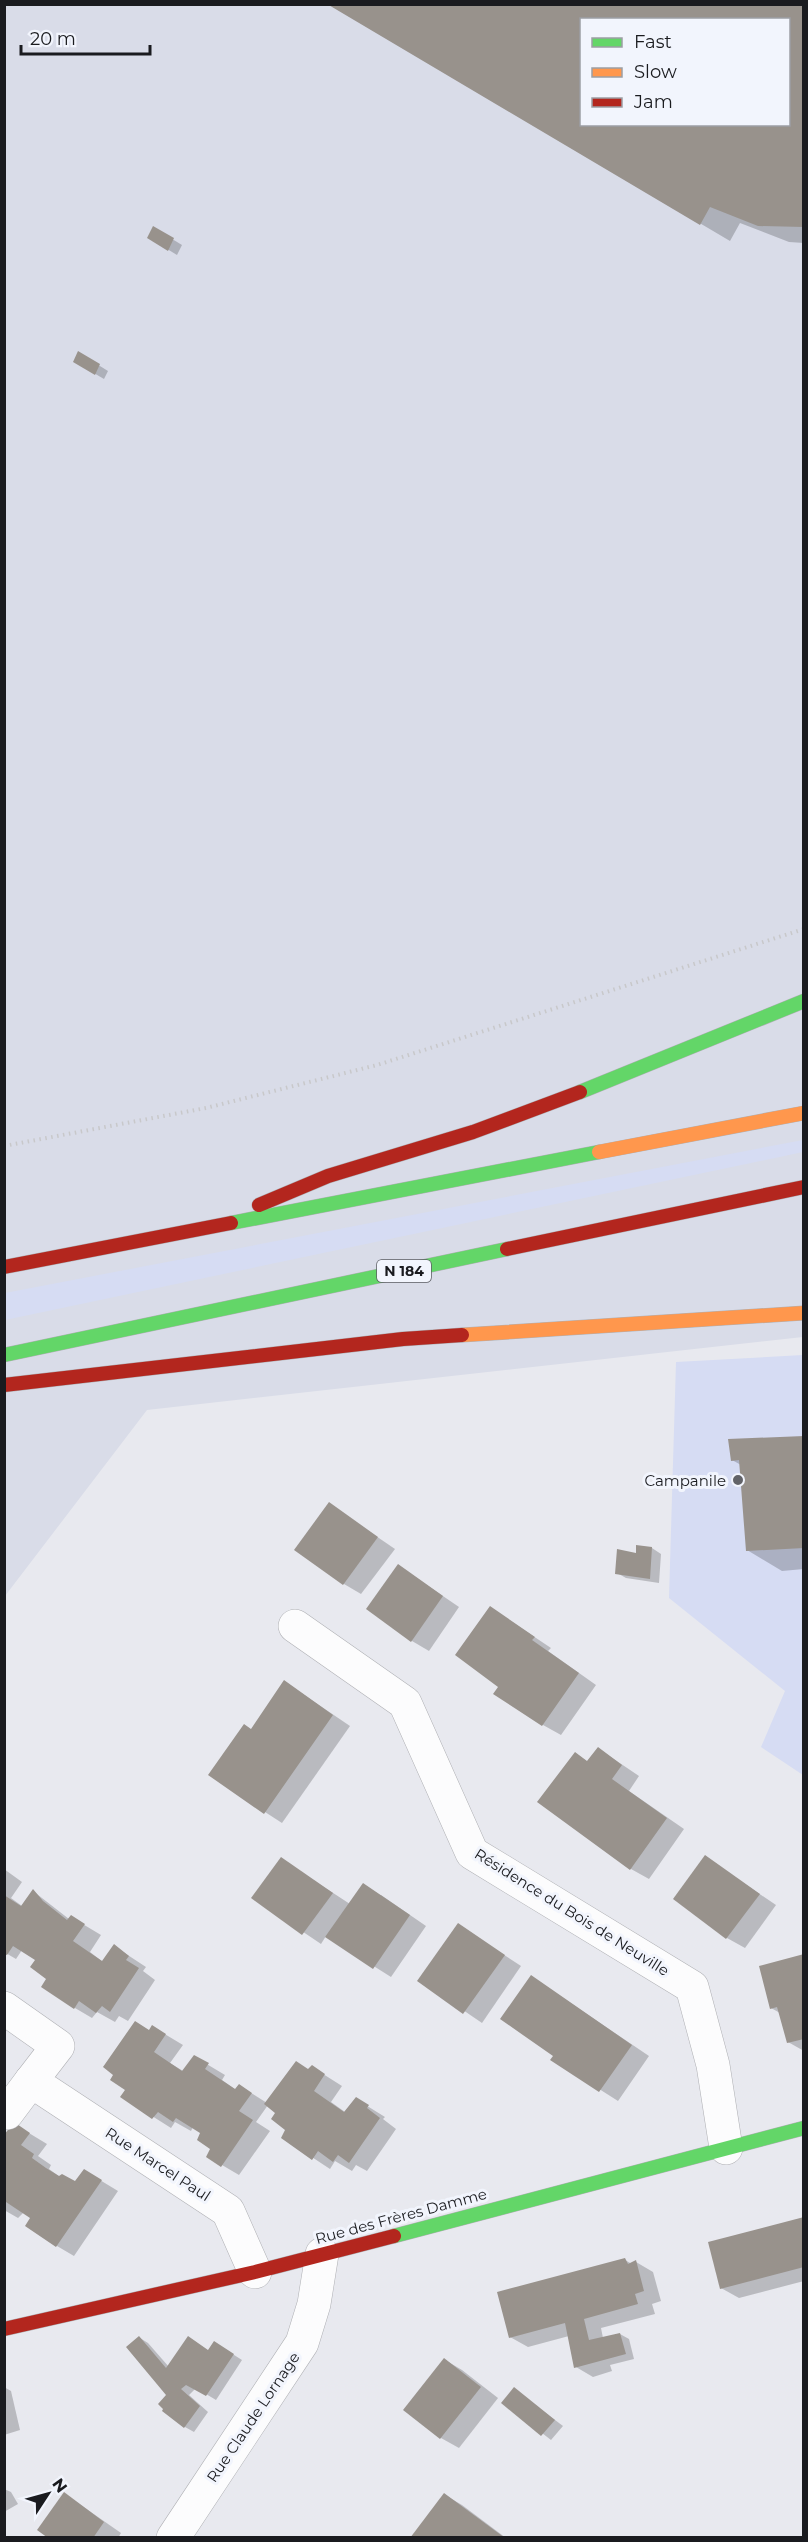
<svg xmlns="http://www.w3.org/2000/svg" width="808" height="2542" font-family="Montserrat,sans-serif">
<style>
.built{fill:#d9dce8;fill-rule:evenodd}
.green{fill:#d6dcf3}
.shadow{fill:#0003;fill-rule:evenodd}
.building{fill:#98928c;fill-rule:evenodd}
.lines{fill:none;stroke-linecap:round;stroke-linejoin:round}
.street-casing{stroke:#afb0b4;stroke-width:34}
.fast-casing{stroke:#afb0b4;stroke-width:15}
.slow-casing{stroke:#afb0b4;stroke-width:15}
.jam-casing{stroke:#afb0b4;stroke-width:15}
.path{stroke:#c8c8ca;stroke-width:4;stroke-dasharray:1.5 4.5;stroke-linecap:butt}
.street{stroke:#fcfcfd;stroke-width:33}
.fast{stroke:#63d668;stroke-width:14}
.slow{stroke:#ff974d;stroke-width:14}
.jam{stroke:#b3261e;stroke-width:14}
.poi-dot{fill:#626368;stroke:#f2f5fd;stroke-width:2}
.labels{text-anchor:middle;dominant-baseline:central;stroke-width:6;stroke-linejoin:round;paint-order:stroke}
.shield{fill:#f2f5fd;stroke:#5b5c62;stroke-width:1.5}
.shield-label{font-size:14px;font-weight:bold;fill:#1a1b1f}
.poi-label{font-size:15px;fill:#1a1b1f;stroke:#f2f5fd;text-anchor:end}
.street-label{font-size:15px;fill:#1a1b1f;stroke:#f2f5fd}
</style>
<rect width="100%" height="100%" fill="#e8e9ef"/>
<path class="built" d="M 5,5 L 803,5 L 803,1337 L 147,1410 L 5,1596 ZM 582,20 L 788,20 L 788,124 L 582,124 Z"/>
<g class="green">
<polygon points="803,1140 803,1152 5,1320 5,1293"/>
<polygon points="803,1355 803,1775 761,1747 785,1691 669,1598 676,1362"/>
</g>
<g class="shadow">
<path d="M 329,4 L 804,4 L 804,243 L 789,242 L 740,223 L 730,241 ZM 582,20 L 788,20 L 788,124 L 582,124 Z"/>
<polygon points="154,228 182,245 177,255 149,238"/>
<polygon points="79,353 108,371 104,379 75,362"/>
<polygon points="804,1437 804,1569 782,1571 747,1550 741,1465 732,1460"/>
<polygon points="329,1504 395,1549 361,1594 344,1584"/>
<polygon points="638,1547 652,1548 661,1554 659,1583 626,1578 617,1573 637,1555"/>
<polygon points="399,1566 459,1607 429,1651 412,1641"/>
<polygon points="491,1608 551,1648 548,1651 596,1685 561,1735 543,1725 500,1687"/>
<polygon points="285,1682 350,1726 282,1823 265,1812 252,1730"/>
<polygon points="599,1749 639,1776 629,1791 684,1829 649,1879 631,1869 539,1802 575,1754 588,1762"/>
<polygon points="705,1857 776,1905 745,1948 727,1938 675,1899"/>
<polygon points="281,1859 350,1904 381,1895 426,1926 391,1977 326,1936 321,1944 253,1898"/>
<polygon points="4,1869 22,1882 11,1898 22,1906 33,1891 69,1919 71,1917 101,1935 90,1952 103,1962 114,1946 146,1967 143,1971 155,1980 128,2021 119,2016 115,2022 97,2012 92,2018 75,2008 48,1978 37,1960 22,1950 16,1959 4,1952"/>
<polygon points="458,1925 521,1966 482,2023 419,1980"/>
<polygon points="804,1955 804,2051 788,2042 780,2013 771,2008"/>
<polygon points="532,1977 649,2056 618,2101 552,2059 555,2056"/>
<polygon points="153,2027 183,2045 170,2063 183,2071 195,2057 225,2075 222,2080 236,2090 240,2086 267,2103 312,2067 342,2086 331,2102 345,2112 356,2099 385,2117 383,2119 396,2129 367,2171 356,2165 352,2171 335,2161 330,2169 283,2138 287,2130 277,2112 268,2105 256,2122 270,2131 239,2175 222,2165 202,2133 193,2127 191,2131 175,2122 171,2128 122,2097"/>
<polygon points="14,2124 47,2144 38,2156 51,2165 49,2169 60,2177 75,2183 85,2171 118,2191 74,2256 57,2246 32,2218 24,2212 18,2218 4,2210 4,2138"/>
<polygon points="804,2218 804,2281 739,2298 721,2288"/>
<polygon points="625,2260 632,2264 636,2262 653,2272 661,2301 652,2304 655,2314 601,2328 603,2338 620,2334 629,2339 634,2359 610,2365 612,2371 593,2377 576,2367 569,2336 528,2347 510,2337"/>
<polygon points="140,2338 148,2343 169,2367 223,2348 242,2360 216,2400 196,2388 189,2395 208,2412 194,2432 185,2427"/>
<polygon points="445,2360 462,2370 498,2398 459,2448 441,2438 405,2410"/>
<polygon points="4,2387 11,2391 20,2430 4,2435"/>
<polygon points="514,2389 563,2426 551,2440 503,2403"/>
<polygon points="4,2489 11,2492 18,2504 4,2512"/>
<polygon points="65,2494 121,2533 118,2538 50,2538"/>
<polygon points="445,2495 462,2505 506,2538 412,2538"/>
</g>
<g class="building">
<path d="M 327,4 L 804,4 L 804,227 L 758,226 L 710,207 L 700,225 ZM 582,20 L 788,20 L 788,124 L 582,124 Z"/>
<polygon points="153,226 174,238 168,251 147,238"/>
<polygon points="78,351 100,364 95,375 73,362"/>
<polygon points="804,1436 804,1548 746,1551 739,1460 731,1461 728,1439"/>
<polygon points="329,1502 378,1537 343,1585 294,1550"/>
<polygon points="636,1545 652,1547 650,1579 615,1574 617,1549 636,1553"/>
<polygon points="398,1564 443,1596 411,1642 366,1609"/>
<polygon points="490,1606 535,1637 532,1640 579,1673 542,1726 493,1694 498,1687 455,1655"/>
<polygon points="284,1680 333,1715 264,1814 208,1775 244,1724 251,1729"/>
<polygon points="598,1747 622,1765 612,1779 667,1818 630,1870 537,1802 575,1752 587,1761"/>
<polygon points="705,1855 760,1894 726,1939 673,1899"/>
<polygon points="281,1857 333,1893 302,1935 251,1898"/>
<polygon points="363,1883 410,1915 373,1969 325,1937"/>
<polygon points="33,1889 43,1901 67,1920 71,1915 85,1924 73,1941 102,1961 114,1944 129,1956 126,1960 139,1968 110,2012 102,2006 96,2013 79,2001 74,2009 41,1987 46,1979 30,1967 35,1960 13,1946 7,1955 4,1954 4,1895 21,1906"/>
<polygon points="458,1923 505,1955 463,2014 417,1981"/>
<polygon points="804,1954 804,2039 787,2043 777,2007 770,2009 759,1966"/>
<polygon points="531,1975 632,2045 599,2092 550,2060 553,2056 500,2019"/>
<polygon points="135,2021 149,2030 152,2025 166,2034 154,2052 182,2071 194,2055 209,2063 205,2069 235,2089 239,2084 252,2093 239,2111 253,2120 221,2167 206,2157 210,2149 197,2140 200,2133 176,2118 173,2122 158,2112 152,2119 120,2097 125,2090 110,2080 113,2075 103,2067"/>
<polygon points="296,2061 308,2069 312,2065 325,2074 314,2091 344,2112 356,2097 369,2105 367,2108 380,2118 349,2163 338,2155 333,2162 318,2151 312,2160 281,2138 285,2130 271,2119 275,2113 264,2104"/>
<polygon points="14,2122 30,2133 21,2145 34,2154 32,2158 46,2168 59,2176 62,2174 75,2181 84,2169 102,2180 56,2247 25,2226 30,2218 6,2202 4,2204 4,2135"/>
<polygon points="804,2217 804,2267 720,2289 708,2242"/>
<polygon points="625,2258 628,2264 636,2260 644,2291 635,2294 638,2304 584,2319 589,2340 620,2333 626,2354 574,2368 565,2323 509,2338 497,2292"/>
<polygon points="139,2336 166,2368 188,2336 208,2350 214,2341 234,2354 206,2396 186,2385 181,2389 200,2406 184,2428 162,2411 163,2409 158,2404 166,2395 126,2347"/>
<polygon points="444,2358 481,2387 440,2439 403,2410"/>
<polygon points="514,2387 555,2420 541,2436 501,2403"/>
<polygon points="64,2492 104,2522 93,2538 48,2538 37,2530"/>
<polygon points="444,2493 505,2538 410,2538"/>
</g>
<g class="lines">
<defs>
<g id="street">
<polyline points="295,1626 405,1703 472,1853 692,1987 713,2065 726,2148"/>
<polyline points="4,2008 58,2046 31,2081 228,2211 255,2272"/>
<polyline points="4,2111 7,2113 31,2081"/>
<polyline points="173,2538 302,2343 314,2304 322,2254"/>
</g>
<g id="fast">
<polyline points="580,1092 804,1001"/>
<polyline points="231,1223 599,1152"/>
<polyline points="4,1355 507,1249"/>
<polyline points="394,2236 804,2128"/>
</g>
<g id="slow">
<polyline points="599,1152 804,1113"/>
<polyline points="462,1335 804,1313"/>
</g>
<g id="jam">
<polyline points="259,1205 328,1176 473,1132 580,1092"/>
<polyline points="507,1249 804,1187"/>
<polyline points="4,1267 231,1223"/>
<polyline points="4,1385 403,1339 462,1335"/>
<polyline points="4,2329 255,2272 394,2236"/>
</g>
</defs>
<use href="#street" class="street-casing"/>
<use href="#fast" class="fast-casing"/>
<use href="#slow" class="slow-casing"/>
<use href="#jam" class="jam-casing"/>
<polyline class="path" points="4,1146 206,1108 377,1065 804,929"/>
<use href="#street" class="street"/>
<use href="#fast" class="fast"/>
<use href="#slow" class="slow"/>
<use href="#jam" class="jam"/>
</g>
<circle class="poi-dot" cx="738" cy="1480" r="6"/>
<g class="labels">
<rect class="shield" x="377" y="1260" width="54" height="22" rx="4.5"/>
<g class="shield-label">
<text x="404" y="1271">N 184</text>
</g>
<g class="poi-label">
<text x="726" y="1480">Campanile</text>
</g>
<g class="street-label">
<text transform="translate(572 1912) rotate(32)">Résidence du Bois de Neuville</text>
<text transform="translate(158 2164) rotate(33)">Rue Marcel Paul</text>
<text transform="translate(401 2216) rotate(-15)">Rue des Frères Damme</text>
<text transform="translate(253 2417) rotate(-56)">Rue Claude Lornage</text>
</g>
</g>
<rect width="808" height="2542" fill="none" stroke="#1a1b1f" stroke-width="12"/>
<rect x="580" y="18" width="210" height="108" fill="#f2f5fd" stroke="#9c9ea4" stroke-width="1.5"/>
<rect x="592" y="38" width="30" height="9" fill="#63d668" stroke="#9c9ea4" stroke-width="1.5"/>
<text x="634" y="48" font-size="18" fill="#1a1b1f">Fast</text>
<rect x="592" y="68" width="30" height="9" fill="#ff974d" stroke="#9c9ea4" stroke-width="1.5"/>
<text x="634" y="78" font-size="18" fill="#1a1b1f">Slow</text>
<rect x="592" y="98" width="30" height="9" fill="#b3261e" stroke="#9c9ea4" stroke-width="1.5"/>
<text x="634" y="108" font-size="18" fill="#1a1b1f">Jam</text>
<g transform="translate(48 2494) rotate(54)" stroke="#f2f5fd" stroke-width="4.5" paint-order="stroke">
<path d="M0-4.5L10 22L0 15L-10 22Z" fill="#1a1b1f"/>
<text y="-9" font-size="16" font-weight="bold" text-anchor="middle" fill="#1a1b1f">N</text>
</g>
<path d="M21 45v9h129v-9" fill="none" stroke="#1a1b1f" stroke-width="3"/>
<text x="30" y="45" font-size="18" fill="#1a1b1f" stroke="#f2f5fd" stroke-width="4.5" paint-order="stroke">20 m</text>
</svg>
